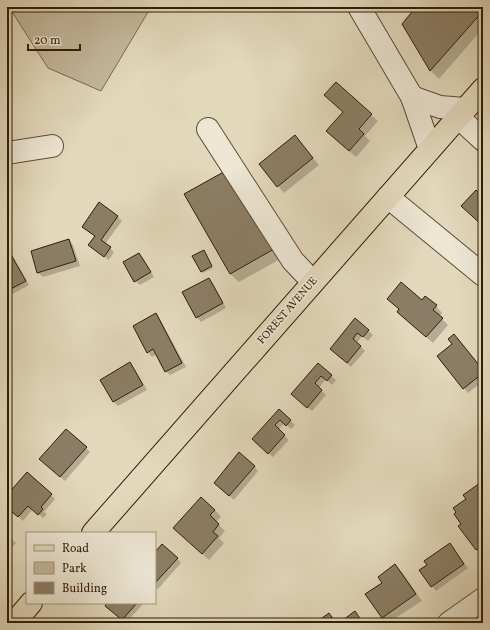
<svg xmlns="http://www.w3.org/2000/svg" width="490" height="630" font-family="Vollkorn,serif">
<style>
.green{fill:#c4b89d;stroke:#7a6a53}
.shadow{fill:#0003}
.building{fill:#8c7e66;stroke:#2f1d09}
.lines{fill:none;stroke-linecap:round;stroke-linejoin:round}
.minor-casing{stroke:#5c4c36;stroke-width:24}
.major-casing{stroke:#2f1d09;stroke-width:24}
.minor{stroke:#ece6d3;stroke-width:22}
.major{stroke:#e2d8bb;stroke-width:22}
.labels{text-anchor:middle;dominant-baseline:central;stroke-width:3.5;stroke-linejoin:round;paint-order:stroke}
.street-label{font-size:11px;fill:#2f1d09;stroke:#ece6d3}
</style>
<rect width="100%" height="100%" fill="#e2d8bb"/>
<filter id="stains"><feTurbulence type="fractalNoise" baseFrequency=".005" numOctaves="4"/><feColorMatrix values="0 0 0 0 .2 0 0 0 0 .09 0 0 0 0 .02 0 0 0 .5 -.17"/></filter>
<radialGradient id="worn" r=".72"><stop offset=".6" stop-color="#630" stop-opacity="0"/><stop offset="1" stop-color="#630" stop-opacity=".3"/></radialGradient>
<polygon class="green" points="9,7 151,7 101,91 48,68"/>
<g class="shadow">
<polygon points="418,7 483,7 483,28 439,79 431,71 404,24"/>
<polygon points="371,115 378,121 365,136 370,141 356,157 334,138"/>
<polygon points="295,137 319,165 284,193 278,186"/>
<polygon points="228,171 282,258 239,282 230,274"/>
<polygon points="117,216 122,221 105,244 114,252 109,260 89,245 95,237 83,227"/>
<polygon points="69,241 73,245 80,266 43,277 38,273 32,252"/>
<polygon points="7,250 12,254 29,285 11,295 7,291"/>
<polygon points="205,253 213,268 203,273 202,271"/>
<polygon points="139,254 143,258 154,277 140,285 135,281"/>
<polygon points="209,279 213,283 226,308 201,322 197,317"/>
<polygon points="422,301 436,306 442,313 439,316 448,325 433,343 398,312 400,310"/>
<polygon points="156,314 160,319 186,367 170,375 166,371 157,354 152,357 148,352"/>
<polygon points="355,320 373,335 368,341 362,336 357,343 365,351 351,367 335,353"/>
<polygon points="454,335 483,370 483,381 468,393 438,356 453,344"/>
<polygon points="130,363 134,368 147,390 118,406 114,402 101,380"/>
<polygon points="318,364 336,380 332,385 326,379 319,388 326,395 312,411 296,398"/>
<polygon points="279,410 295,425 291,429 285,423 278,430 289,440 273,457 257,443"/>
<polygon points="86,448 90,452 65,481 45,464"/>
<polygon points="254,466 258,471 234,500 219,487"/>
<polygon points="483,488 483,556 477,550 460,526 463,525 467,500"/>
<polygon points="51,495 55,499 44,512 47,514 43,518 33,509 23,521 7,506 7,503 10,500 7,496"/>
<polygon points="215,510 221,517 216,522 225,531 219,538 224,543 209,560 181,534"/>
<polygon points="7,535 16,543 7,553"/>
<polygon points="450,545 468,568 436,591 432,586 428,565"/>
<polygon points="155,553 177,558 181,563 158,589 155,587"/>
<polygon points="395,566 402,572 422,601 388,623 383,617 383,583"/>
<polygon points="109,603 142,603 143,604 126,623 111,610"/>
</g>
<g class="building">
<polygon points="416,7 483,7 483,11 430,71 402,24"/>
<polygon points="336,82 372,114 359,129 364,134 349,151 326,131 343,112 324,95"/>
<polygon points="295,135 313,158 277,187 259,164"/>
<polygon points="229,169 274,249 230,274 184,194"/>
<polygon points="476,190 483,196 483,226 461,206"/>
<polygon points="99,202 118,216 101,240 111,247 104,257 88,245 95,236 82,227"/>
<polygon points="69,239 76,261 37,273 31,251"/>
<polygon points="7,248 26,281 7,291"/>
<polygon points="204,250 212,266 201,272 192,256"/>
<polygon points="139,253 151,272 134,282 123,262"/>
<polygon points="209,278 223,303 196,318 182,292"/>
<polygon points="401,282 422,300 425,296 437,305 433,310 443,318 426,337 397,312 399,309 387,299"/>
<polygon points="156,313 182,363 165,372 153,349 147,353 133,326"/>
<polygon points="355,318 369,330 363,337 357,333 353,339 361,346 347,363 330,349"/>
<polygon points="454,334 483,370 483,373 463,389 437,356 452,344 448,339"/>
<polygon points="130,362 143,385 113,402 100,380"/>
<polygon points="318,363 332,375 327,381 321,376 315,383 322,390 307,408 291,394"/>
<polygon points="279,409 291,420 286,426 280,420 275,425 285,435 268,454 252,439"/>
<polygon points="66,429 87,447 60,477 39,459"/>
<polygon points="239,452 255,466 229,496 214,483"/>
<polygon points="27,472 52,494 41,507 43,509 38,515 28,506 18,517 7,508 7,501 9,499 7,498 7,495"/>
<polygon points="480,483 483,487 483,545 476,550 458,526 461,524 454,514 456,512 453,508 466,499 463,495"/>
<polygon points="201,497 215,510 210,515 219,524 213,532 218,536 202,554 173,528"/>
<polygon points="450,543 464,564 431,587 419,570 427,565 424,561"/>
<polygon points="162,544 178,558 155,583 155,552"/>
<polygon points="395,564 416,594 382,618 365,594 382,583 378,577"/>
<polygon points="107,603 137,603 122,620 105,606"/>
<polygon points="355,611 363,623 339,623"/>
<polygon points="329,613 336,623 315,623"/>
</g>
<g class="lines">
<defs>
<g id="minor">
<polyline points="359,7 412,97 430,149"/>
<polyline points="412,97 440,107 465,109"/>
<polyline points="458,117 483,140"/>
<polyline points="208,129 293,261 313,282"/>
<polyline points="7,153 52,146"/>
<polyline points="388,197 483,275"/>
<polyline points="449,623 483,599"/>
</g>
<g id="major">
<polyline points="93,533 483,89"/>
<polyline points="14,623 31,603"/>
</g>
</defs>
<use href="#minor" class="minor-casing"/>
<use href="#major" class="major-casing"/>
<use href="#minor" class="minor"/>
<use href="#major" class="major"/>
</g>
<g class="labels">
<g class="street-label">
<text transform="translate(288 311) rotate(-49)">FOREST AVENUE</text>
</g>
</g>
<rect width="490" height="630" fill="none" stroke="#e2d8bb" stroke-width="24"/>
<rect x="8" y="8" width="474" height="614" fill="none" stroke="#2f1d09" stroke-width="2"/>
<rect x="12" y="12" width="466" height="606" fill="none" stroke="#2f1d09"/>
<rect x="26" y="532" width="130" height="72" fill="#ece6d3" stroke="#a09682"/>
<rect x="34" y="545" width="20" height="6" fill="#e2d8bb" stroke="#a09682"/>
<text x="62" y="552" font-size="12" fill="#2f1d09">Road</text>
<rect x="34" y="562" width="20" height="12" fill="#c4b89d" stroke="#a09682"/>
<text x="62" y="572" font-size="12" fill="#2f1d09">Park</text>
<rect x="34" y="582" width="20" height="12" fill="#8c7e66" stroke="#a09682"/>
<text x="62" y="592" font-size="12" fill="#2f1d09">Building</text>
<path d="M28 44v6h52v-6" fill="none" stroke="#2f1d09" stroke-width="2"/>
<text x="34" y="44" font-size="12" fill="#2f1d09" stroke="#ece6d3" stroke-width="3" paint-order="stroke">20 m</text>
<rect width="100%" height="100%" filter="url(#stains)"/>
<rect width="100%" height="100%" fill="url(#worn)"/>
</svg>
